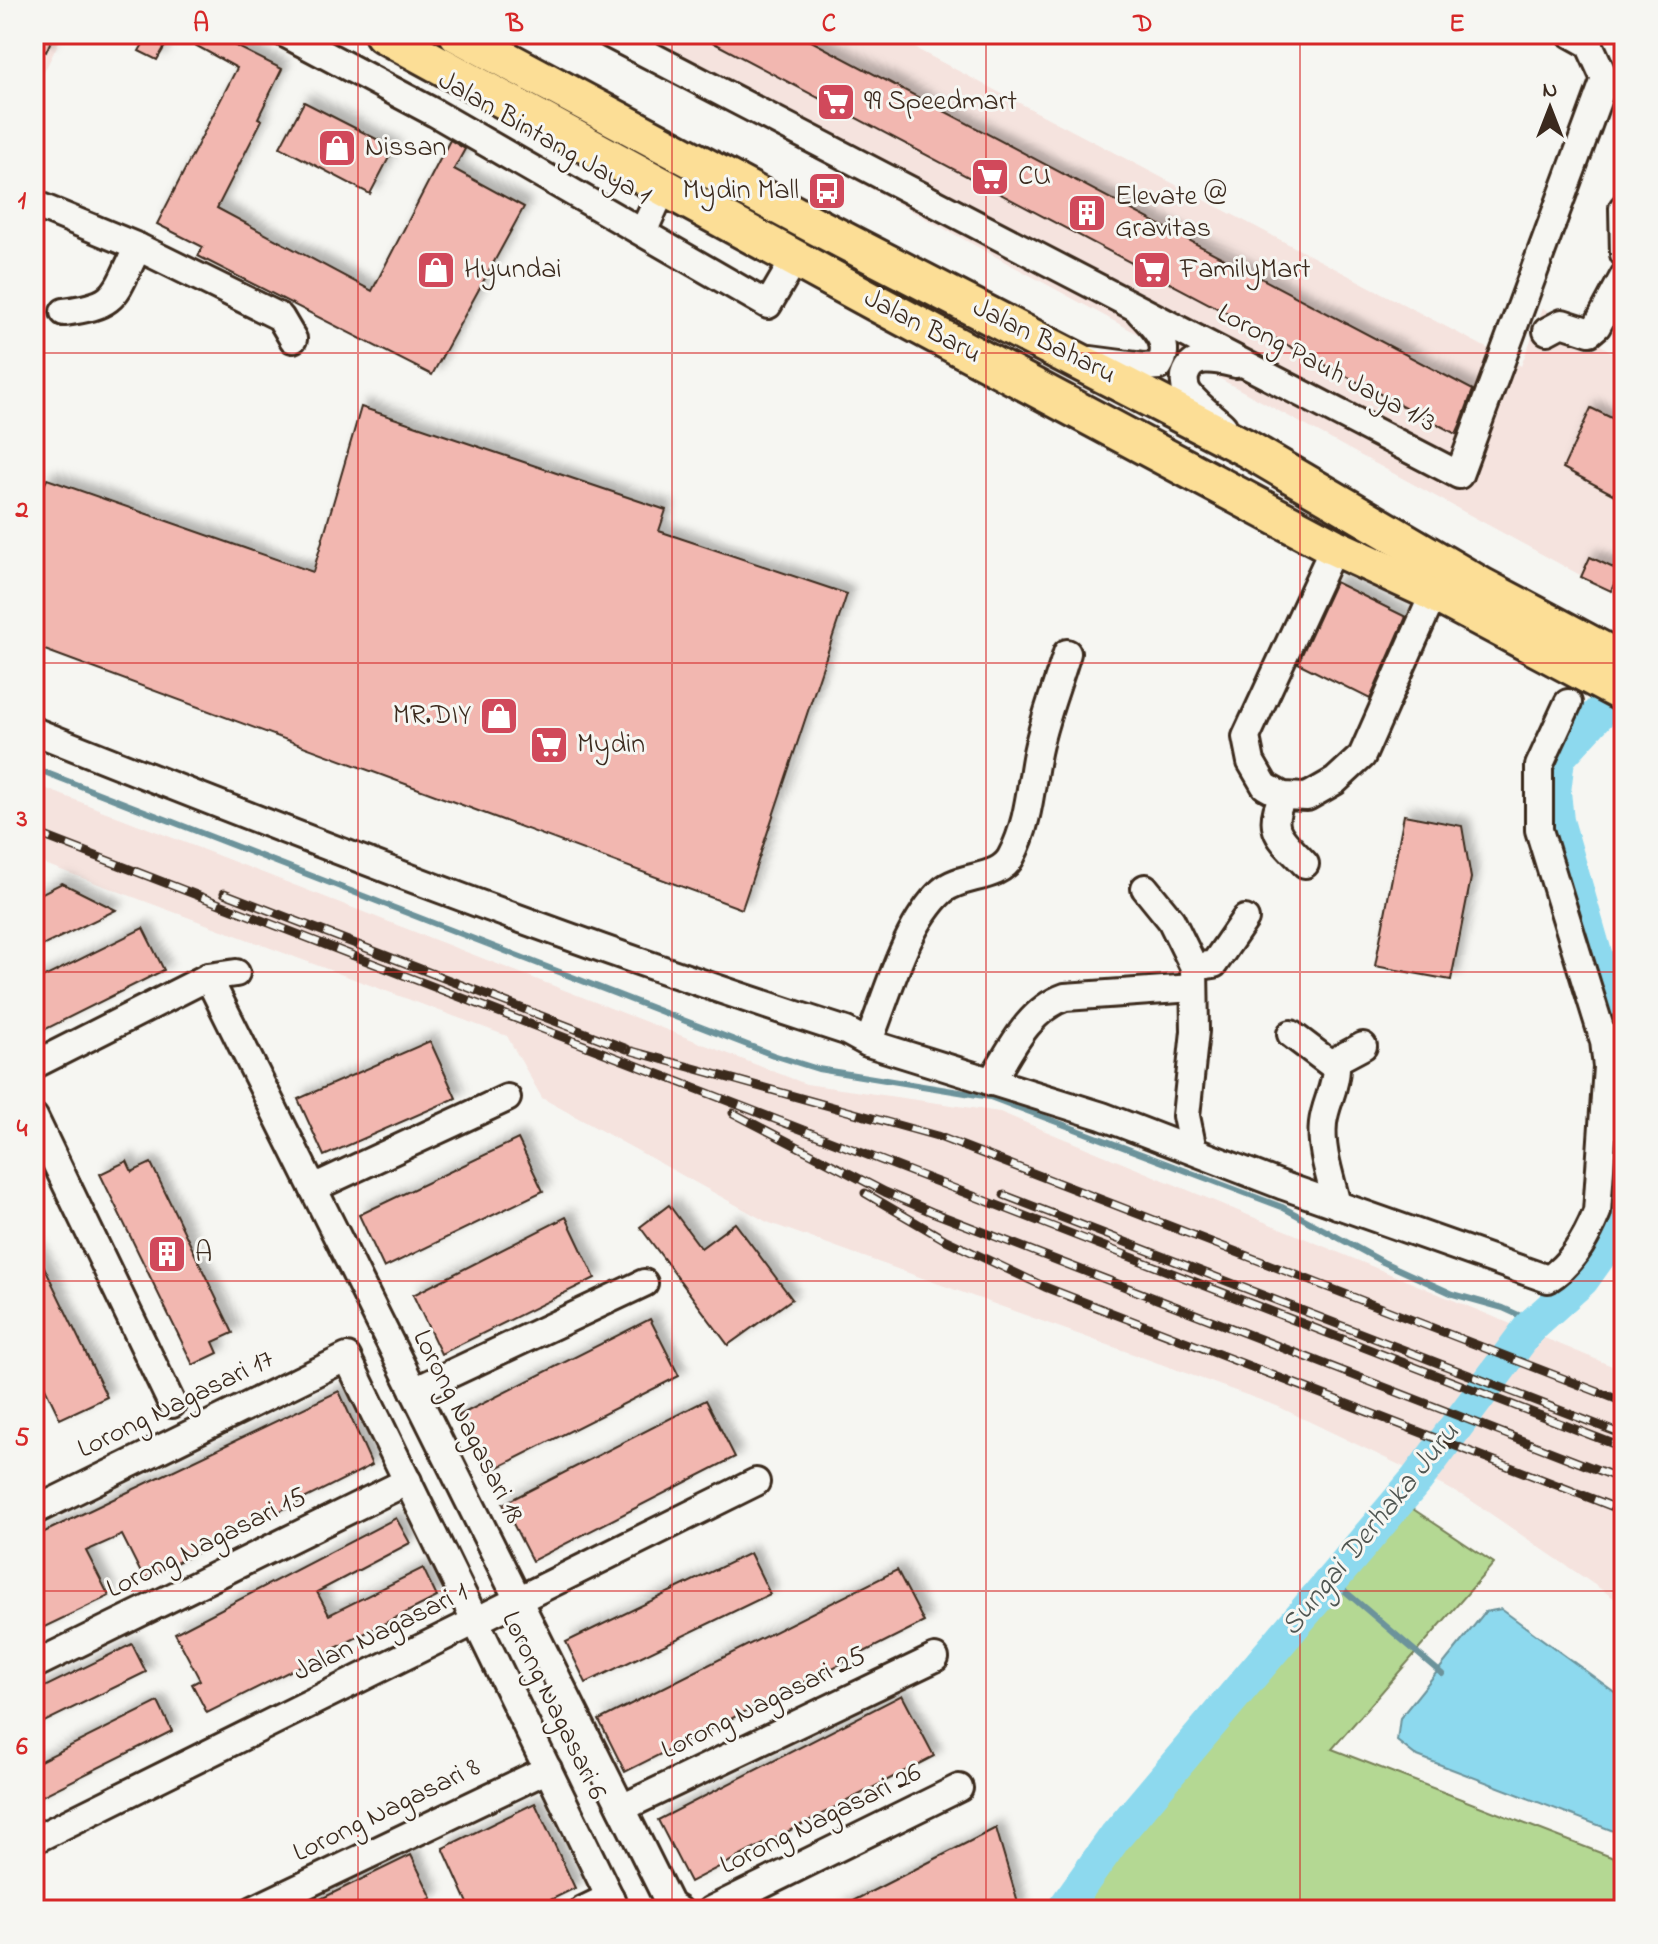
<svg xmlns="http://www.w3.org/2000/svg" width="1658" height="1944" font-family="'Indie Flower',sans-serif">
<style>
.built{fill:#f5e3de}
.green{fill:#b4d893;stroke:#788158;stroke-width:2}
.water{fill:#8dd9ee;stroke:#6c939b;stroke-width:2}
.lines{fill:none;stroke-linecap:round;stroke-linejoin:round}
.stream{stroke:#6c939b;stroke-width:6}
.river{stroke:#8dd9ee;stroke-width:34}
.building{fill:#f2b7b0;stroke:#3b2a1e;stroke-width:2;filter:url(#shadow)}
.minor-casing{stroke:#3b2a1e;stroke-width:32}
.highway-casing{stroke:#3b2a1e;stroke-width:42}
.minor{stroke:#f6f6f2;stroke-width:26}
.highway{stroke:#fcde96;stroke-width:36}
.rail-casing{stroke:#3b2a1e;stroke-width:9}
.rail{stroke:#f6f6f2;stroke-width:6;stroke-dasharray:18;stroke-linecap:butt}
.grid{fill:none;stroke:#d62828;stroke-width:2;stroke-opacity:0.55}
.labels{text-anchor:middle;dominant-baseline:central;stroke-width:6;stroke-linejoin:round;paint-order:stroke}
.poi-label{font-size:28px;fill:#3b2a1e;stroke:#f6f6f2;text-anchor:start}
.street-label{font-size:28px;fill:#3b2a1e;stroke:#f6f6f2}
.water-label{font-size:30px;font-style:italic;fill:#505652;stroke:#f6f6f2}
.neatline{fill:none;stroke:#d62828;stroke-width:3}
.grid-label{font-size:26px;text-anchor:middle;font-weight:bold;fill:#d62828}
</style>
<defs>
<filter id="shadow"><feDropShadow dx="7" dy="-7" stdDeviation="4" flood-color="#0004"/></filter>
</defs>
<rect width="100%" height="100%" fill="#f6f6f2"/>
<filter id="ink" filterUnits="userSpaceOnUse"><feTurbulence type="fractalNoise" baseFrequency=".0125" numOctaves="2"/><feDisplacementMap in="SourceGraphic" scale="16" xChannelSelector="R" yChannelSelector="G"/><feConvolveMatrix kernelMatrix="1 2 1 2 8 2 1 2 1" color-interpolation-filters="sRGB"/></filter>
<g filter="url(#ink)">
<g class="built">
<polygon points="34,34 63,34 34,92"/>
<polygon points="587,34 888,34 1521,366 1543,308 1624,360 1624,599"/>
<polygon points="34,784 806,1084 1000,1112 1624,1371 1624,1605 1466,1497 1277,1406 767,1222 542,1098 507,1036 34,860"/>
</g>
<polygon class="green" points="1407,1505 1494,1563 1332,1749 1624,1862 1624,1910 1070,1910 1119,1843"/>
<polygon class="water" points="1501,1609 1624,1699 1624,1835 1415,1755 1397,1741 1400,1718 1485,1612"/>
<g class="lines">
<g class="stream">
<polyline points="34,768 773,1055 818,1069 990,1097 1282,1207 1383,1262 1453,1294 1503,1308 1525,1318 1531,1326"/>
<polyline points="1332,1580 1442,1674"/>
</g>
<g class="river">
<polyline points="1601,711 1558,758 1554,792 1557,821 1621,1044 1624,1080"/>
<polyline points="1063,1910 1115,1837 1417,1479 1531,1326 1582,1280 1599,1256 1613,1220 1624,1126"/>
</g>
</g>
<g class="building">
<polygon points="34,34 54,34 46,52 34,46"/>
<polygon points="149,34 172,34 157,60 139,51"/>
<polygon points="175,34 225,34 222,39 282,69 258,118 262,120 217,208 372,291 450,140 465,149 454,169 524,207 432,375 198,256 203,247 157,224 237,68"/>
<polygon points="697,34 798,34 1473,390 1460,425 1456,434"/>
<polygon points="304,102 394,148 370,194 280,147"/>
<polygon points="361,407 666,510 659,531 847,594 742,909 34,646 34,509 47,479 313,572"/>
<polygon points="1591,408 1624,424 1624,500 1563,468"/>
<polygon points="1590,557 1620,571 1611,591 1581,577"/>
<polygon points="1335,582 1406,617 1370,699 1298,663"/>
<polygon points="1404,815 1462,826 1471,878 1451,980 1375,966"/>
<polygon points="62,883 116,910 34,950 34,897"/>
<polygon points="143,928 164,970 34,1035 34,982"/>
<polygon points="430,1041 456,1098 324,1156 298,1099"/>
<polygon points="518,1139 543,1191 384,1268 359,1215"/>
<polygon points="127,1161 132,1172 151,1163 233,1333 213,1342 218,1353 193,1365 100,1174"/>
<polygon points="669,1205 701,1248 735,1223 792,1299 728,1345 640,1227"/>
<polygon points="566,1217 595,1278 441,1354 413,1295"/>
<polygon points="34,1246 107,1397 60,1419 34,1365"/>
<polygon points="650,1319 679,1376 487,1473 458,1416"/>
<polygon points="339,1391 372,1465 144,1579 122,1535 86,1551 109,1596 34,1632 34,1537"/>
<polygon points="706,1400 735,1457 532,1561 503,1504"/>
<polygon points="396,1518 410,1543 317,1592 329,1615 423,1568 437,1597 207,1713 192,1684 200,1680 175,1633"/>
<polygon points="750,1553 770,1594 586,1683 566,1642"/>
<polygon points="897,1570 924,1622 625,1772 599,1720"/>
<polygon points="132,1644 146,1672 34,1727 34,1692"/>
<polygon points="902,1695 934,1756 690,1882 658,1820"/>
<polygon points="158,1702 172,1731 34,1800 34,1764"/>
<polygon points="535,1803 575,1888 530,1910 471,1910 443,1848"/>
<polygon points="996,1828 1020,1910 835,1910"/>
<polygon points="411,1855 432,1898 407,1910 298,1910"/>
</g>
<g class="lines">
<defs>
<g id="minor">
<polyline points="286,34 435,113 768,305 795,259"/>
<polyline points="609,34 1459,475 1605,79 1589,44 1571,34"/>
<polyline points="34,204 138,247 280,317 293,339"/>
<polyline points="1623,208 1624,254"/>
<polyline points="643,232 663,188"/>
<path d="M 64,312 C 120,305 114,294 138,247"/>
<polyline points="1547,331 1562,323 1590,332 1597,326 1624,276"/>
<path d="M 1091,360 L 1144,367 L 1159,366 C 1173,344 1155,328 1140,312"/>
<path d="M 1223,426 C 1212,416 1198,406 1189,394 C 1185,389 1184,383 1185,376 C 1192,352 1218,360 1236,364"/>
<polyline points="1334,547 1246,737 1251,762 1265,786 1283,796 1307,797 1335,781 1362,756 1434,593"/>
<path d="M 34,731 C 302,838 571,943 846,1031 L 868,1043 L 1102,1116 L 1284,1186 L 1548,1279 C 1571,1265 1587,1237 1597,1212 L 1607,1067 L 1604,1041 L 1539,830 L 1539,766 L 1568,703"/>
<path d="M 1283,796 C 1265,831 1282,839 1305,864"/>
<polyline points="1145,888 1171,920 1194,967 1195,1031 1186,1116 1193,1150"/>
<polyline points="1194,967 1214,964 1245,919"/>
<polyline points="208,977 670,1905 678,1910"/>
<path d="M 1291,1034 L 1336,1068 C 1336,1088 1325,1104 1323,1123 C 1320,1150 1331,1179 1337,1205"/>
<path d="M 868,1043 C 887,997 905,925 942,891 C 961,874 999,880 1011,857 C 1028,825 1030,792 1036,758 C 1042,723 1057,687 1067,653"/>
<polyline points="1333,1062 1363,1046"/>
<polyline points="34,1065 208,977 236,973"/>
<path d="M 991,1082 C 1010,1051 1028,1010 1065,997 L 1193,988"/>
<polyline points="34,1117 172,1404"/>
<polyline points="313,1188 507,1098"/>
<polyline points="414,1391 644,1283"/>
<polyline points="34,1511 347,1357 616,1910"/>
<polyline points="34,1665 408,1481"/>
<polyline points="622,1808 935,1658"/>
<polyline points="34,1840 756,1482"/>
<polyline points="253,1910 548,1769"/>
<polyline points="583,1910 610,1897"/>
<polyline points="711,1910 959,1788"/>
</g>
<g id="highway">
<polyline points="383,34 882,306 1334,547 1434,593 1624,694"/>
<polyline points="458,34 816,226 1246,448 1483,587 1624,662"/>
</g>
</defs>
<use href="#minor" class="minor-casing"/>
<use href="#highway" class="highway-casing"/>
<use href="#minor" class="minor"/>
<use href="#highway" class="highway"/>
<defs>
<g id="rail">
<polyline points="34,832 1624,1448"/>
<polyline points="224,893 627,1049"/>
<polyline points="632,1051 937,1136 1624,1402"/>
<polyline points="733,1113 885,1192 932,1212 1624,1480"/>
<polyline points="865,1193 944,1239 1045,1287 1624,1511"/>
<polyline points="1004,1195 1624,1435"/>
</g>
</defs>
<use href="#rail" class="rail-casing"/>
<use href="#rail" class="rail"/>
</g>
</g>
<path class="grid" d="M 358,34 L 358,1910M 672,34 L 672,1910M 986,34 L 986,1910M 1300,34 L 1300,1910M 34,353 L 1624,353M 34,663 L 1624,663M 34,972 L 1624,972M 34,1281 L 1624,1281M 34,1591 L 1624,1591"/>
<defs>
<symbol id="supermarket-square" viewBox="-11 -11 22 22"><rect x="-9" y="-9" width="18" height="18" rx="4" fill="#d1495b" stroke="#f6f6f2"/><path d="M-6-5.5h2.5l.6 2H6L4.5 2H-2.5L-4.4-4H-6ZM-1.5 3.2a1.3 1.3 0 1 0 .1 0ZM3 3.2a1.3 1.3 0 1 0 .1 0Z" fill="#fff"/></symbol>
<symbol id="shop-square" viewBox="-11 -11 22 22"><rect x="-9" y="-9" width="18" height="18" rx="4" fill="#d1495b" stroke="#f6f6f2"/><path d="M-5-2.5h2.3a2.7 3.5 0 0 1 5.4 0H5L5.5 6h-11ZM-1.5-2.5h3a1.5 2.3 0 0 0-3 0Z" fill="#fff"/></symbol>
<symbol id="bus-square" viewBox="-11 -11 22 22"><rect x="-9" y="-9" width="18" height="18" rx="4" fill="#d1495b" stroke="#f6f6f2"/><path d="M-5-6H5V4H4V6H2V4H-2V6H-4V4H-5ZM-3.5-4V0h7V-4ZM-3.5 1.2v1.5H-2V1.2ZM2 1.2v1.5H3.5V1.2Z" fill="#fff"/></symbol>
<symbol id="building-square" viewBox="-11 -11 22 22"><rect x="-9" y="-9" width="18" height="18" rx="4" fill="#d1495b" stroke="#f6f6f2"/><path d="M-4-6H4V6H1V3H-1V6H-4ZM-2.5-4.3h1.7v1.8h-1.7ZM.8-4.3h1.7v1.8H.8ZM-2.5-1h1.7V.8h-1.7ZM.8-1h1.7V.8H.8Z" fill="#fff"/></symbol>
</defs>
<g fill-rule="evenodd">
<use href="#supermarket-square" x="814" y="80" width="44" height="44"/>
<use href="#shop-square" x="315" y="126" width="44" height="44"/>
<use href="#supermarket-square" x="968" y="155" width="44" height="44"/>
<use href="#bus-square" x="805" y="169" width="44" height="44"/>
<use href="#building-square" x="1065" y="191" width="44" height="44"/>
<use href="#shop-square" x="414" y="248" width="44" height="44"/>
<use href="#supermarket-square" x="1130" y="248" width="44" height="44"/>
<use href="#shop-square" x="477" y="694" width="44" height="44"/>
<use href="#supermarket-square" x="527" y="723" width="44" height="44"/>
<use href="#building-square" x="145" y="1232" width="44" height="44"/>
</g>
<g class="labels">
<g class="poi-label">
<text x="864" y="102">99 Speedmart</text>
<text x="365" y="148">Nissan</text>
<text x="1018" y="177">CU</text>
<text x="799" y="191" text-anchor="end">Mydin Mall</text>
<text x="1115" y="197">Elevate @<tspan x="1115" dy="32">Gravitas</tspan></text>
<text x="464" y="270">Hyundai</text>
<text x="1180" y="270">FamilyMart</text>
<text x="471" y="716" text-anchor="end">MR.DIY</text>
<text x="577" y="745">Mydin</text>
<text x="195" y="1254">A</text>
</g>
<g class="street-label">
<text transform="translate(544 139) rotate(30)">Jalan Bintang Jaya 1</text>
<text transform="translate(922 327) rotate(28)">Jalan Baru</text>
<text transform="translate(1044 342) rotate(27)">Jalan Baharu</text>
<text transform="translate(1326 369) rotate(28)">Lorong Pauh Jaya 1/3</text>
<text transform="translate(176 1405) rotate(-26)">Lorong Nagasari 17</text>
<text transform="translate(467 1427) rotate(63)">Lorong Nagasari 18</text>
<text transform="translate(207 1544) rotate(-26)">Lorong Nagasari 15</text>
<text transform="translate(381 1633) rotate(-26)">Jalan Nagasari 1</text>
<text transform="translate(764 1704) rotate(-26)">Lorong Nagasari 25</text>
<text transform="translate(553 1706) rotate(64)">Lorong Nagasari 6</text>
<text transform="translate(387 1811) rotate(-26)">Lorong Nagasari 8</text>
<text transform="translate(821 1820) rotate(-26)">Lorong Nagasari 26</text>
</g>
<g class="water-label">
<text transform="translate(1371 1530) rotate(-51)">Sungai Derhaka Juru</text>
</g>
</g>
<rect width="1658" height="1944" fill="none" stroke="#f6f6f2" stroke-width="88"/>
<g transform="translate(1550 108)" stroke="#f6f6f2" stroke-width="6" paint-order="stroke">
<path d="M0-6L14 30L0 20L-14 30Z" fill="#3b2a1e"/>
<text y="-12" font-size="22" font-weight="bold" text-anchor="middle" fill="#3b2a1e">N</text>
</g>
<rect x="44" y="44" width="1570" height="1856" class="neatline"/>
<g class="grid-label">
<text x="201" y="31">A</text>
<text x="515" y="31">B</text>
<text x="829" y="31">C</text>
<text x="1143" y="31">D</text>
<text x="1457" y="31">E</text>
<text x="22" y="208">1</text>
<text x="22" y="517">2</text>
<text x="22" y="826">3</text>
<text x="22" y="1136">4</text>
<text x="22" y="1445">5</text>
<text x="22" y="1754">6</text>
</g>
</svg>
